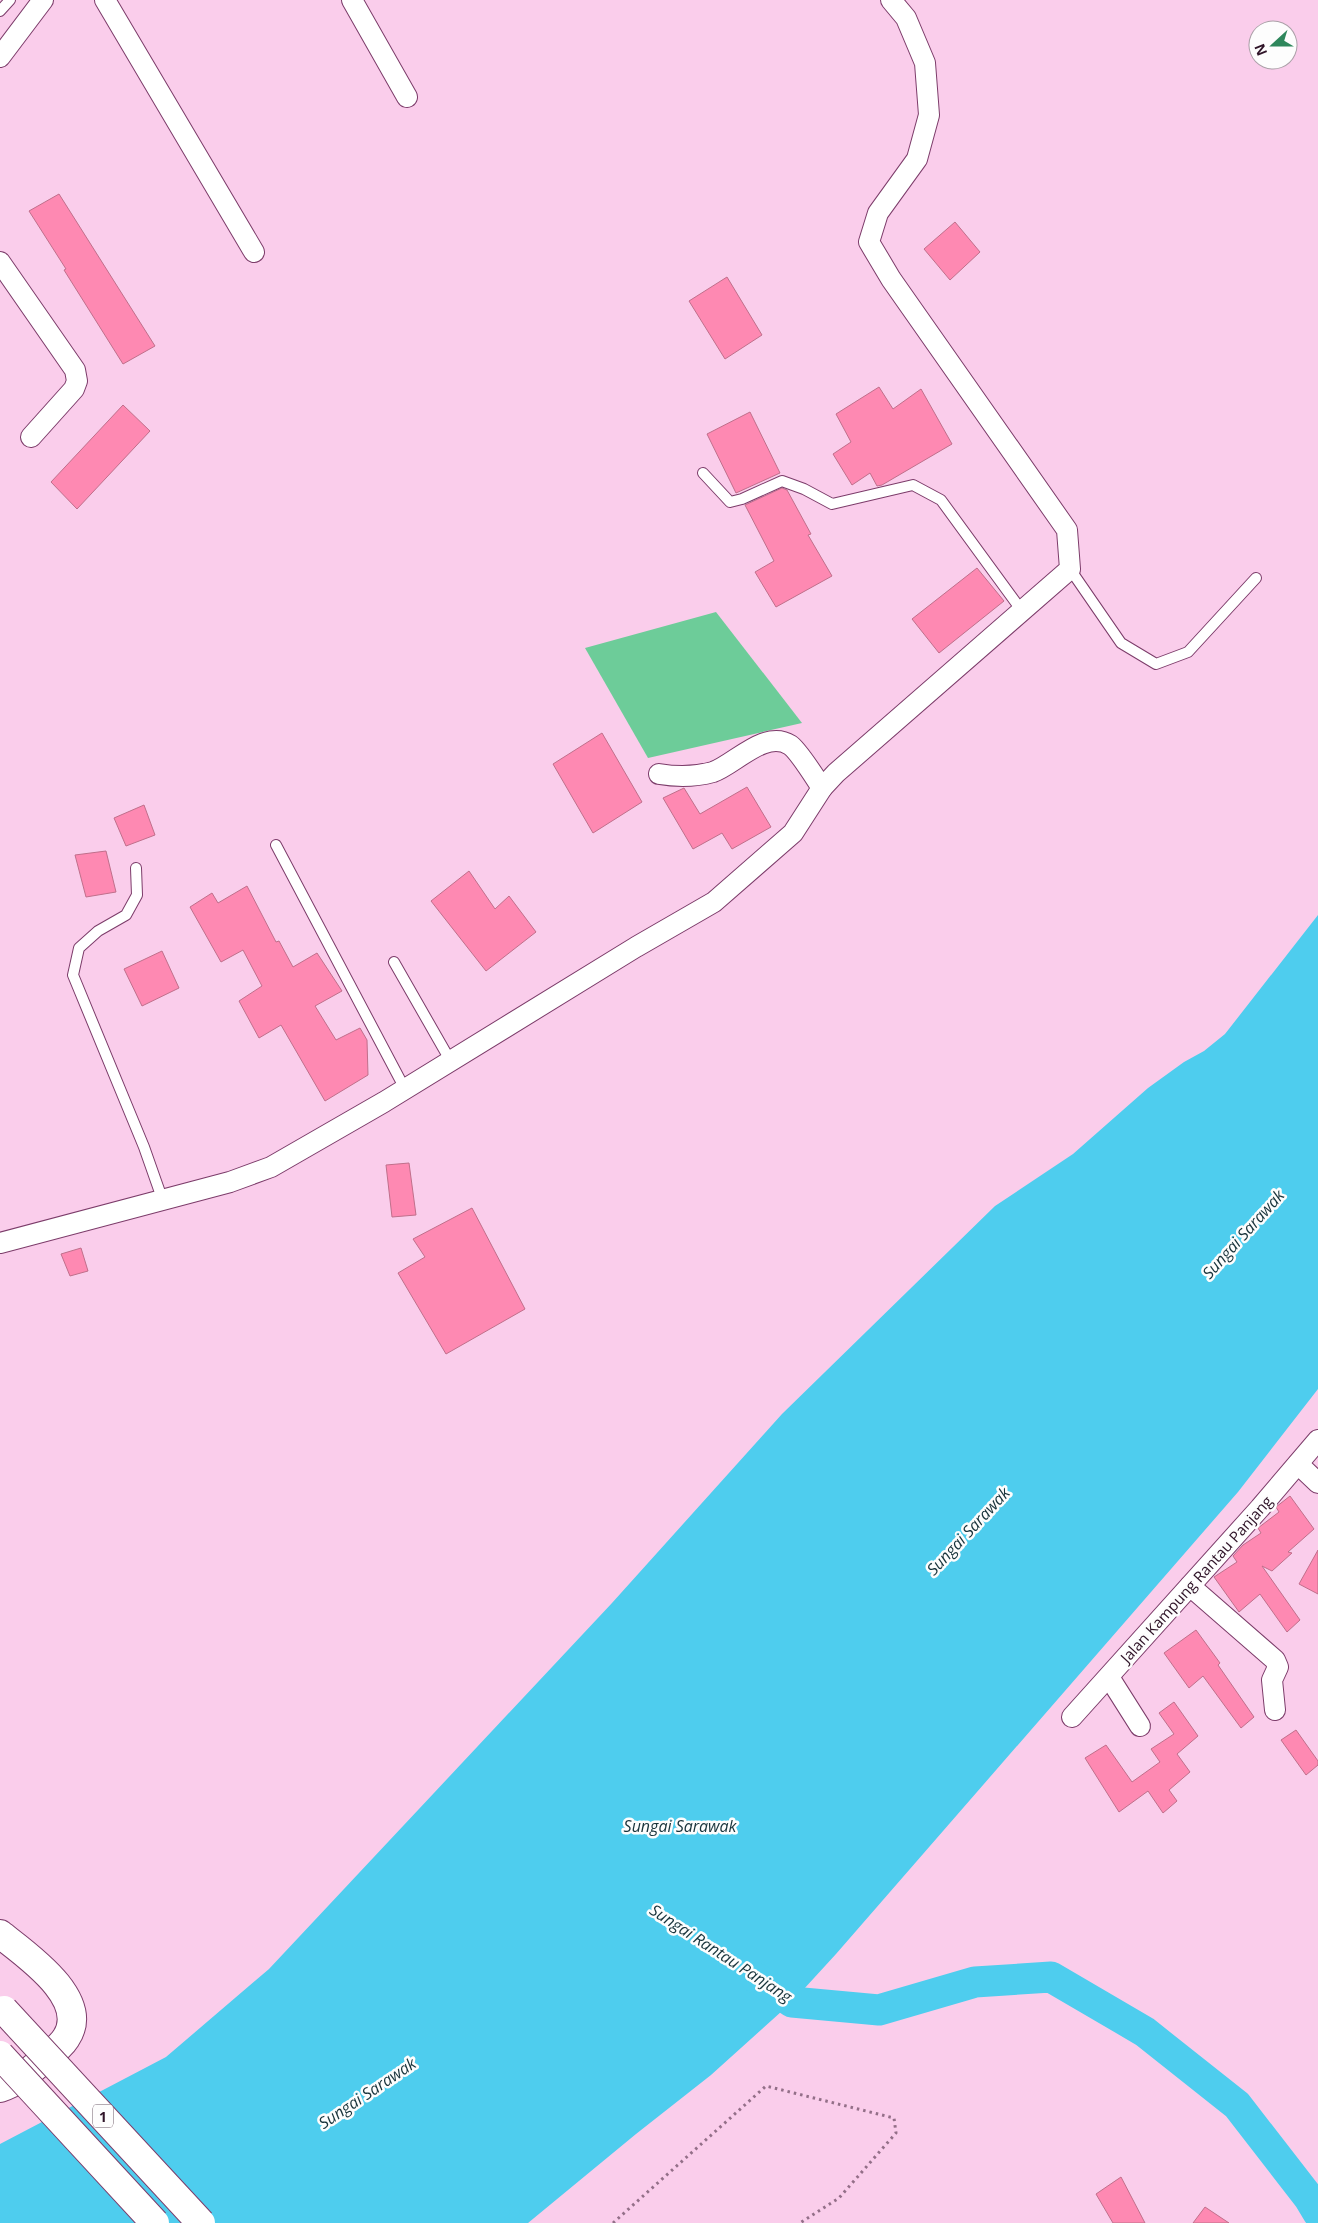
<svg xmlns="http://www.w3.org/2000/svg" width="1318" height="2223" font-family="'Open Sans',sans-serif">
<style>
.green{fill:#6dcc99}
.water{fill:#4ecdee}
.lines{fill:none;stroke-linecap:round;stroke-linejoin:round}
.river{stroke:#4ecdee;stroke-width:31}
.building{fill:#fe89b2;stroke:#c06f8b}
.lane-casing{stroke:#7c3c6a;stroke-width:12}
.street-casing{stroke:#7c3c6a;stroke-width:22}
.highway-casing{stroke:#7c3c6a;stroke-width:30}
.path{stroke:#936f88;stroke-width:3;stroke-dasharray:2.5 4;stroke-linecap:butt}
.lane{stroke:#fff;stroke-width:10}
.street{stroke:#fff;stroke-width:20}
.highway{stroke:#fff;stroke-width:28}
.highway-bridge-casing{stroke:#7c3c6a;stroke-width:30;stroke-linecap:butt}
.highway-bridge{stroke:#fff;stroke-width:28}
.labels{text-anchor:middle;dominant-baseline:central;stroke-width:5;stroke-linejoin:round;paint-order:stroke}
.shield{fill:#fdfdfd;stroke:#6d5a68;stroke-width:1}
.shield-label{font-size:14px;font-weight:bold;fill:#2f1428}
.street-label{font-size:15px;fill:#2f1428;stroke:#fdfdfd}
.water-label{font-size:16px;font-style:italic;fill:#18333b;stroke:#fdfdfd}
</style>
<rect width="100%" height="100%" fill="#facdeb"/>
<polygon class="green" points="716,612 802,723 648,758 585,648"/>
<polygon class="water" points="1318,915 1318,1389 1238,1492 836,1954 792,2002 711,2075 636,2134 528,2223 0,2223 0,2144 166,2057 269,1969 612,1603 782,1414 995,1206 1073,1154 1148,1088 1184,1062 1204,1051 1225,1034"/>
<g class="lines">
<polyline class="river" points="756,1978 792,2002 879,2010 975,1982 1051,1977 1145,2032 1237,2105 1309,2198 1318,2213"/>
</g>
<g class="building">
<polygon points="59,194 155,346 123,364 64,270 66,269 29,211"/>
<polygon points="955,222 980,252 950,280 924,249"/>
<polygon points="727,277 762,335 725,359 689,301"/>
<polygon points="879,387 893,409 921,389 952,444 882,485 877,486 870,473 852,485 833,454 851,442 836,414"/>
<polygon points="123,405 150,431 77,509 51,482"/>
<polygon points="750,412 780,473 736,493 707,434"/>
<polygon points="782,488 787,490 811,534 808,535 832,576 776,607 755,572 774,561 745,505"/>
<polygon points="977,568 1004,601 939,653 912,619"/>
<polygon points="602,733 642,802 593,833 553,764"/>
<polygon points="747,787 771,827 732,849 722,833 693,849 663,798 684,788 700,814"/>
<polygon points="144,805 155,835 126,846 114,818"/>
<polygon points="106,851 116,892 86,897 75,855"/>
<polygon points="469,871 495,909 509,896 536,932 486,971 431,901"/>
<polygon points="247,886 276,942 279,941 293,967 317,953 342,991 315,1006 336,1040 360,1028 367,1040 368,1075 325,1101 281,1025 259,1038 239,1001 262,986 243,950 221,962 190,907 212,893 218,903"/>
<polygon points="162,951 179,988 142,1006 124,969"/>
<polygon points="409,1163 416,1215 392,1217 386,1165"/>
<polygon points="472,1208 525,1309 446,1354 398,1273 425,1257 413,1239"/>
<polygon points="81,1248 88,1271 70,1276 61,1254"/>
<polygon points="1290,1496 1314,1529 1288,1552 1292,1553 1272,1571 1262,1566 1300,1620 1287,1632 1260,1594 1239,1612 1214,1577 1237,1562 1233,1556 1243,1545 1261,1533 1258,1528 1279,1512 1276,1507"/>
<polygon points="1318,1550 1318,1594 1299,1584"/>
<polygon points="1196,1630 1220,1663 1218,1665 1254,1717 1241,1728 1203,1676 1189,1688 1164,1653"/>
<polygon points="1174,1702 1198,1736 1177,1754 1190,1772 1169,1790 1177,1801 1163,1813 1148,1791 1119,1812 1085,1758 1106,1745 1132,1782 1160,1762 1151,1749 1174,1734 1159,1713"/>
<polygon points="1296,1730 1318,1761 1318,1765 1306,1775 1281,1740"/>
<polygon points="1121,2177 1145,2223 1113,2223 1096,2194"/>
<polygon points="1205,2207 1229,2223 1193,2223"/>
</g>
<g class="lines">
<defs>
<g id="lane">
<polyline points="0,11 10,0"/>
<polyline points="703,473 730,502 742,499 782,481 804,489 832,504 913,485 941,500 1022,611"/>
<polyline points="1070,569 1121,643 1156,664 1188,652 1256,578"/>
<polyline points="276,845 405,1089"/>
<polyline points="136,868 137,895 126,915 98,931 79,948 73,975 144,1147 163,1201"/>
<polyline points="394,962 450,1060"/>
</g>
<g id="street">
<polyline points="105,0 254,252"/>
<polyline points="352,0 407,97"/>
<polyline points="0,57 43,0"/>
<polyline points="0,262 75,370 77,381 74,389 31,437"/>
<path d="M 659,774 C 677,777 695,777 713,772 C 734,765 765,729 790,745 C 798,750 816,779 822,788"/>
<polyline points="0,1243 230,1182 271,1167 384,1102 636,947 714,902 793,833 822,788 836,773 1070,569 1067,530 891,279 869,242 878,213 917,159 929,115 925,63 906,18 891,0"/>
<polyline points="1298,1464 1318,1483"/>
<polyline points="1190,1586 1275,1660 1278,1667 1272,1680 1275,1710"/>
<polyline points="1109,1677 1140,1726"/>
<polyline points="1072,1717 1260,1508 1318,1440"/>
</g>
<path id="highway" d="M 0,1934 C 25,1954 92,1999 66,2038 C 61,2046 52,2053 44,2059 C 30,2071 18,2082 0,2088"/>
</defs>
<use href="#lane" class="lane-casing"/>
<use href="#street" class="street-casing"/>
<use href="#highway" class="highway-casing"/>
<polyline class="path" points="613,2223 766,2086 894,2118 896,2133 839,2198 800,2223"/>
<use href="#lane" class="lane"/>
<use href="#street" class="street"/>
<use href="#highway" class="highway"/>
<defs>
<g id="highway-bridge">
<polyline points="4,2010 201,2223"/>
<polyline points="0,2055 155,2223"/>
</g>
</defs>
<use href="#highway-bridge" class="highway-bridge-casing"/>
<use href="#highway-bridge" class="highway-bridge"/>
</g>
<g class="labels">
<rect class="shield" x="93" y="2104.5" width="20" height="23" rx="4"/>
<g class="shield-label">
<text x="103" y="2116">1</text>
</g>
<g class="street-label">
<text transform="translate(1196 1579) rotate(-48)">Jalan Kampung Rantau Panjang</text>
</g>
<g class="water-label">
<text transform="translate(1243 1234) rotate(-48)">Sungai Sarawak</text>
<text transform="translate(968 1531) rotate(-47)">Sungai Sarawak</text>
<text x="680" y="1826">Sungai Sarawak</text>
<text transform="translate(721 1953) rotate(33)">Sungai Rantau Panjang</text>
<text transform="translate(367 2093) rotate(-34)">Sungai Sarawak</text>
</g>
</g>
<g transform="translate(1273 45) rotate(249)"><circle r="24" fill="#fdfdfd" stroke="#aba0a8"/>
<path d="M0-4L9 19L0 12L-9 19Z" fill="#2e875c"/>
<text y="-8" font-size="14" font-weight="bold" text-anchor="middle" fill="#2f1428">N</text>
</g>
</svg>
